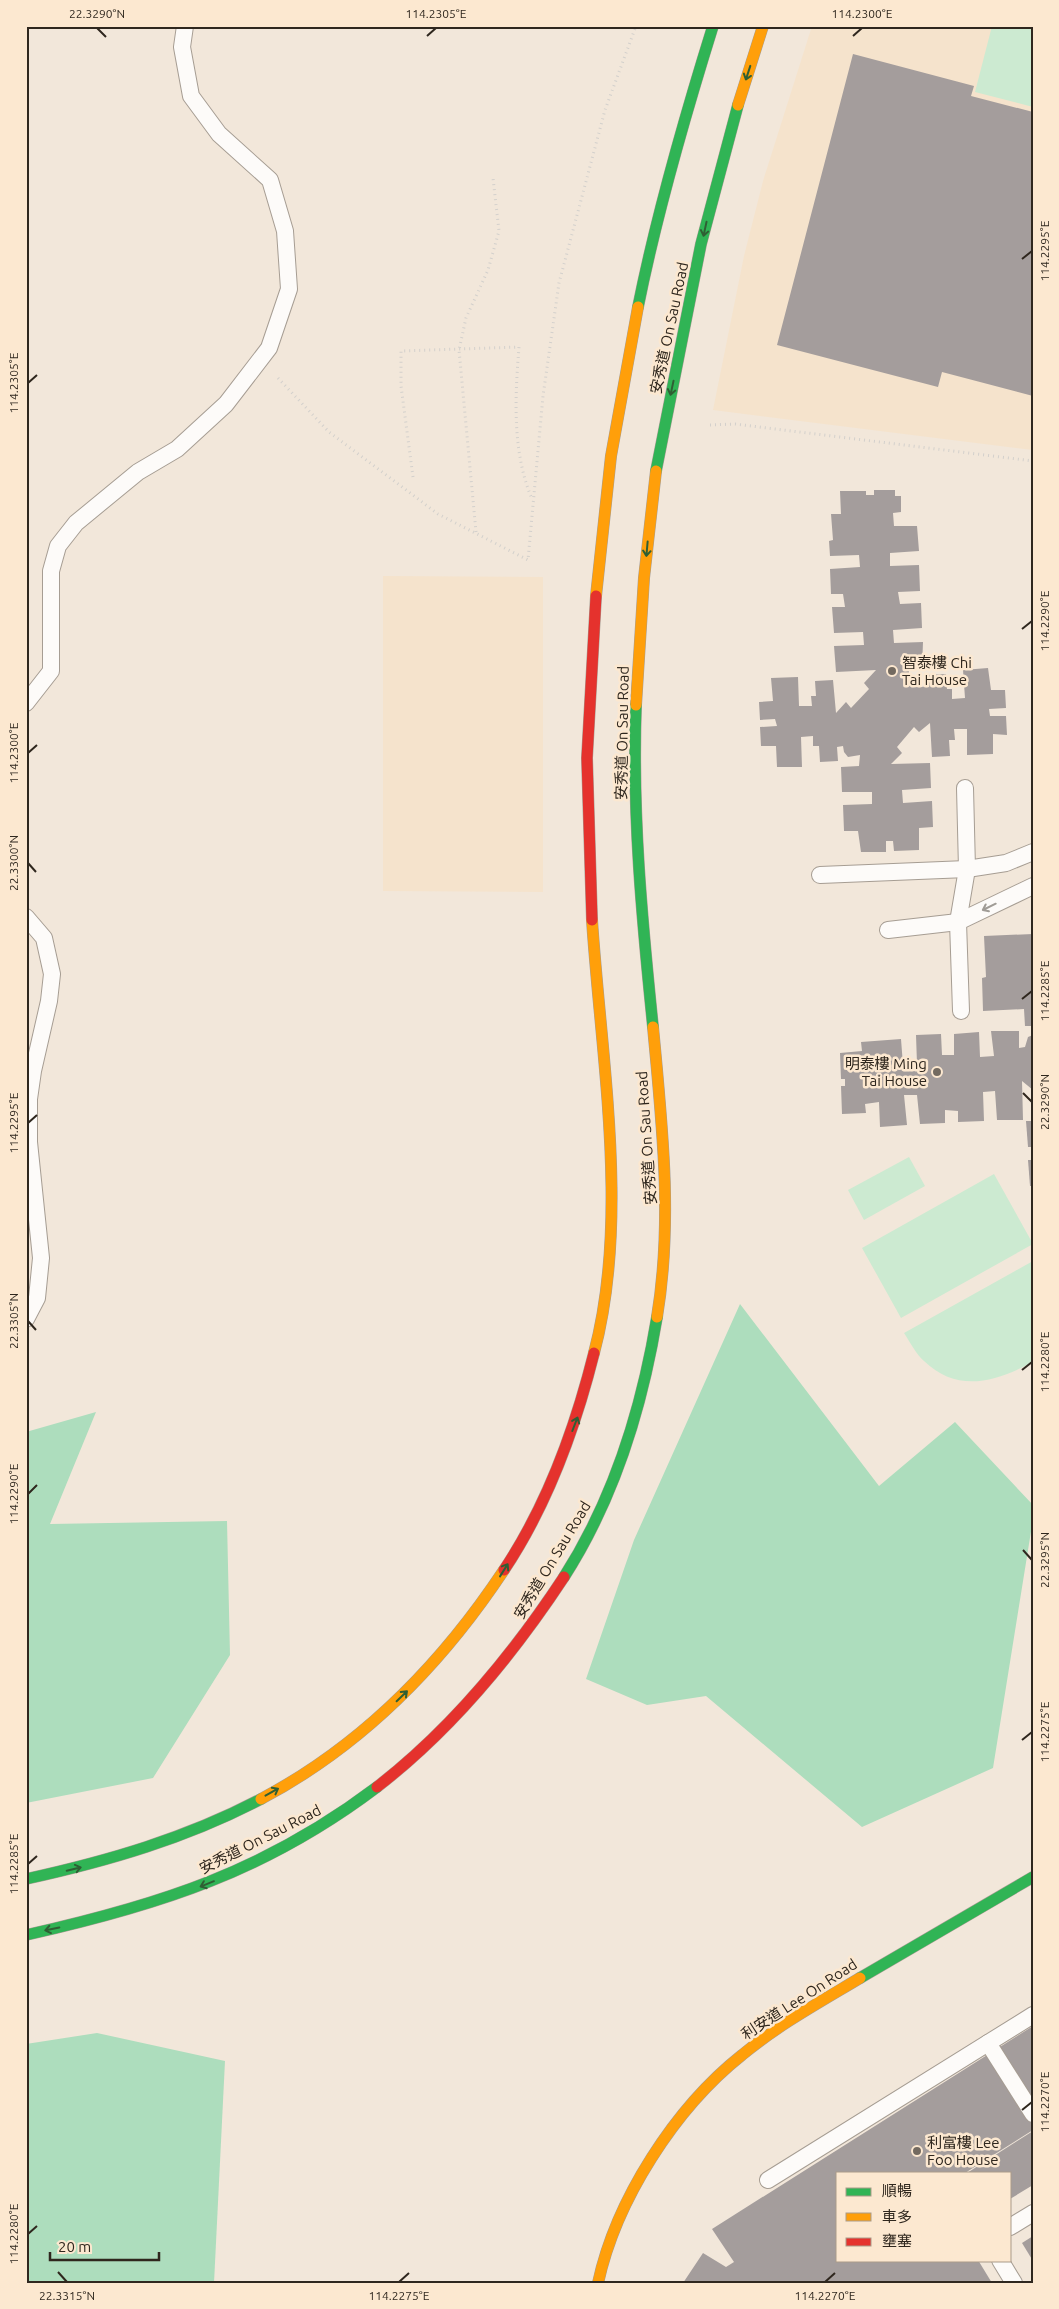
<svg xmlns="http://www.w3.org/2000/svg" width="1059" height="2309" font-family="Ubuntu,'Noto Sans TC',sans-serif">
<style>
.built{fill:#f5e3cc}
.green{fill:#ccead1}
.forest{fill:#adddbd}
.building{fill:#a49d9c}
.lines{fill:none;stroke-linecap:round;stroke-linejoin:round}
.lane-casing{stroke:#a69d93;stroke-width:18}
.fast-casing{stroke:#a69d93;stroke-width:12}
.slow-casing{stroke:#a69d93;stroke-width:12}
.jam-casing{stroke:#a69d93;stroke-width:12}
.path{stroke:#d3d0cc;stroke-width:3;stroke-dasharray:1 4;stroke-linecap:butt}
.lane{stroke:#fdfbf9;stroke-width:16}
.fast{stroke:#30b455;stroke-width:11}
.slow{stroke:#ff9f0a;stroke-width:11}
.jam{stroke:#e5322d;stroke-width:11}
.oneway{stroke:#2f5f34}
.oneway2{stroke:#a09c96}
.ticks{fill:none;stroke:#2f271e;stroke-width:2}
.poi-dot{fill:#736a60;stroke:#fce8d0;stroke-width:2}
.labels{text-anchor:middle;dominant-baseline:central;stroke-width:5;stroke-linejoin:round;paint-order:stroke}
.street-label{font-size:15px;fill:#2f271e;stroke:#fce8d0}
.poi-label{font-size:15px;fill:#2f271e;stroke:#fce8d0;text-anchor:start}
.neatline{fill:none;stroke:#2f271e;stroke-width:2}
.ticks-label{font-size:12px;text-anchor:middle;fill:#2f271e}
</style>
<rect width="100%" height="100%" fill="#f2e7da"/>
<g class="built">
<polygon points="812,26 1033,26 1033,450 713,410 744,256 763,181"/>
<polygon points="383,576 543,577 543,892 383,891"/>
</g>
<g class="green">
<polygon points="992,26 1033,26 1033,107 975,92"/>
<polygon points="909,1157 925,1186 864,1220 848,1190"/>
<polygon points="994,1174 1033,1244 901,1318 862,1248"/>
<path d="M 1033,1261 L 1033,1362 C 997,1381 958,1394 924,1361 C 916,1354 910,1342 904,1333 Z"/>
</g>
<g class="forest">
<polygon points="740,1304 879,1486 955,1422 1033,1505 1033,1519 993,1768 862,1827 706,1696 647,1705 586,1679 634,1540"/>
<polygon points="96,1412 50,1524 227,1521 230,1655 153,1778 26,1803 26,1432"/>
<polygon points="97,2033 225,2061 214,2283 26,2283 26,2044"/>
</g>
<g class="building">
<polygon points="853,54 974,86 971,96 1033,112 1033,396 942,372 938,387 777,345"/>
<polygon points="874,490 895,490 895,496 901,496 901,512 893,513 894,526 917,526 919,551 890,553 890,566 919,565 920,591 898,592 900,604 921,603 922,628 893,630 894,643 923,642 922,668 909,669 909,677 916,676 921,687 928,686 927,675 946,674 947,689 952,689 952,699 965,698 963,670 988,668 991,690 1005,690 1006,708 989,709 990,716 1006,716 1007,735 993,734 993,754 967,755 967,729 954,729 955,740 949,740 950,756 932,757 930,723 919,732 914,727 897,747 902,753 891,764 930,763 931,788 902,790 903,803 932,801 933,827 919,828 919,850 894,851 893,841 886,841 886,852 861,852 858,831 844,831 843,805 872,804 872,792 842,792 841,767 859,766 860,755 848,757 844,752 843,746 837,747 838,761 820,762 819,746 813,746 813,736 801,737 802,767 777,767 776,746 761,746 760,727 777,726 775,719 760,720 759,702 773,701 771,678 798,677 799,706 812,706 811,696 816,696 815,681 833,680 836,713 846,702 851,708 869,689 864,683 876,670 836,672 834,646 864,645 863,632 834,633 832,607 845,607 843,594 831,594 830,569 860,567 859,555 830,556 829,541 833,540 831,514 841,514 840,491 866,491 866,495 874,495"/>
<polygon points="1033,934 1033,1026 1025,1026 1024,1009 983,1011 982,978 986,977 984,936"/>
<polygon points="991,1031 1019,1031 1019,1048 1025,1047 1028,1037 1033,1035 1033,1090 1022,1081 1023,1120 997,1120 995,1091 983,1092 984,1121 958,1122 958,1111 945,1110 945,1123 920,1124 917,1095 904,1095 907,1125 880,1127 879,1102 865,1104 866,1113 842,1114 841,1086 845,1086 845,1079 841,1079 840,1053 862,1051 861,1042 901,1039 903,1065 917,1064 916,1035 941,1034 942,1055 954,1055 954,1034 979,1032 980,1057 994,1056"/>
<polygon points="1026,1121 1033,1121 1033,1147 1028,1147"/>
<polygon points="1028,1160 1033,1160 1033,1186 1030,1186"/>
<polygon points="1033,2026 1033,2130 965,2173 838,2173 838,2260 978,2260 992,2283 683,2283 703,2253 726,2267 734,2262 712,2229"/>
<polygon points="1033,2131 1033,2185 1010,2199 1010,2173 967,2173"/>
<polygon points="1033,2236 1033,2261 1022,2243"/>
</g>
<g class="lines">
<defs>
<g id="lane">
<polyline points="26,703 51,671 51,571 58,546 76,523 138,472 177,449 226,404 269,348 289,289 285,231 270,180 219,134 191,96 182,47 185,26"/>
<polyline points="820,875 967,869 1006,863 1033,852"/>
<polyline points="26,917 44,938 52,974 49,1001 33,1071 29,1099 29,1142 41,1258 37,1298 26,1319"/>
<polyline points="888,930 958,922 1033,886"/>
<polyline points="961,1011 958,922 967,869 965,788"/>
<polyline points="988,2043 1033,2114"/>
<polyline points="768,2180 1033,2015"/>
<polyline points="1010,2227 1033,2213"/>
<polyline points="1000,2260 1014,2283"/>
</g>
<g id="fast">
<path d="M 638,307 C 657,212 684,119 713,26"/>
<polyline points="656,471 701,244 738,105"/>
<path d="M 636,705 C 632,813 642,920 653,1027"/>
<path d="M 564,1577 C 614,1499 642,1408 657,1317"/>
<path d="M 26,1879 C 108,1861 187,1838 261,1799"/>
<path d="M 26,1935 C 160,1905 266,1871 377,1787"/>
<polyline points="860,1978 1033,1877"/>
</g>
<g id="slow">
<polyline points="738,105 763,26"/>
<polyline points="596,596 611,456 638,307"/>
<polyline points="636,705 644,578 656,471"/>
<path d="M 592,920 C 601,1058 630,1218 594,1353"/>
<path d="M 653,1027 C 662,1124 673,1220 657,1317"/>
<path d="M 261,1799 C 363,1745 441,1665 504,1570"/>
<path d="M 598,2283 C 616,2200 675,2108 742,2055 C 778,2025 820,2002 860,1978"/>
</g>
<g id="jam">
<polyline points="592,920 587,758 596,596"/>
<path d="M 504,1570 C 548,1504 575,1429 594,1353"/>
<path d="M 377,1787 C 452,1729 512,1656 564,1577"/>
</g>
</defs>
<use href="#lane" class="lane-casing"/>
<use href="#fast" class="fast-casing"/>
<use href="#slow" class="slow-casing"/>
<use href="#jam" class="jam-casing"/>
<g class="path">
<polyline points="278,378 329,432 438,514 528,560 543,396 559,283 605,110 636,26"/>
<polyline points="710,425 735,424 1033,461"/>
<path d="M 413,477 L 401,386 L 401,351 L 519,347 C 515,397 512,452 532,499"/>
<polyline points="476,532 459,350 466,318 488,270 499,231 493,178"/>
</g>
<use href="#lane" class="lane"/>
<use href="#fast" class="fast"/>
<use href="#slow" class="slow"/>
<use href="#jam" class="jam"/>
</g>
<defs><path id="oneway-shaft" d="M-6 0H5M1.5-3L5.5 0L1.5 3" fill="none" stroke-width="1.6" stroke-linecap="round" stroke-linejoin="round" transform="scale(1.25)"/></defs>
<g class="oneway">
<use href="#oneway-shaft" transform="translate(748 73) rotate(108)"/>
<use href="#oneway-shaft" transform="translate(705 229) rotate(102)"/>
<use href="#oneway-shaft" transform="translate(672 388) rotate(102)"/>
<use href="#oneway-shaft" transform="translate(647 549) rotate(95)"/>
<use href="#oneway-shaft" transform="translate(575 1424) rotate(-69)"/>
<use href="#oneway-shaft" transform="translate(504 1570) rotate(-58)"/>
<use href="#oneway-shaft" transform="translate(402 1696) rotate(-44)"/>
<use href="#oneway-shaft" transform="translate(272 1792) rotate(-29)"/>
<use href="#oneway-shaft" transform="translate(74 1869) rotate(-14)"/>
<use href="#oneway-shaft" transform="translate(207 1884) rotate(158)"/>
<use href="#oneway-shaft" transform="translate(52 1929) rotate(168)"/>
</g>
<use class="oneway2" href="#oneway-shaft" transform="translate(989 907) rotate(154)"/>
<path class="ticks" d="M 97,28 L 106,37M 427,36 L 436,28M 853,36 L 862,28M 1022,259 L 1032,251M 28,383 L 37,375M 1022,629 L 1032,621M 28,753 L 37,745M 28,863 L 36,872M 1022,999 L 1032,991M 1023,1093 L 1032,1102M 28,1123 L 37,1115M 28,1321 L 36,1330M 1022,1370 L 1032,1362M 28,1494 L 37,1485M 1023,1550 L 1032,1560M 1022,1740 L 1032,1732M 28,1864 L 37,1856M 1022,2110 L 1032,2102M 28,2234 L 37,2226M 58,2272 L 67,2282M 399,2282 L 409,2273M 825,2282 L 835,2273"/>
<g class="poi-dot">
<circle cx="892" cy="671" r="5"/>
<circle cx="937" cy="1072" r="5"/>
<circle cx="917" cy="2151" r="5"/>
</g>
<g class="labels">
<g class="street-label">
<text transform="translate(669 328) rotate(-78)">安秀道 On Sau Road</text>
<text transform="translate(622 733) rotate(-89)">安秀道 On Sau Road</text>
<text transform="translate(646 1138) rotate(-94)">安秀道 On Sau Road</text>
<text transform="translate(552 1560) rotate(-59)">安秀道 On Sau Road</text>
<text transform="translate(260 1839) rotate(-27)">安秀道 On Sau Road</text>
<text transform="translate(799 1999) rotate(-33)">利安道 Lee On Road</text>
</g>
<g class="poi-label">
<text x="902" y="662">智泰樓 Chi<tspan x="902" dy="17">Tai House</tspan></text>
<text x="927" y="1063" text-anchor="end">明泰樓 Ming<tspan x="927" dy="17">Tai House</tspan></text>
<text x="927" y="2142">利富樓 Lee<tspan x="927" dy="17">Foo House</tspan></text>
</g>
</g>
<rect width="1059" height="2309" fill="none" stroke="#fce8d0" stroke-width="55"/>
<rect x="836" y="2172" width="175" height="90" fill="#fce8d0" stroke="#aa9b89"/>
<rect x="846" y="2188" width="25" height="8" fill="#30b455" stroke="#aa9b89"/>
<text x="882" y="2196" font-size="15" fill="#2f271e">順暢</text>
<rect x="846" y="2213" width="25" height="8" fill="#ff9f0a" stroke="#aa9b89"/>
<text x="882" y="2222" font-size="15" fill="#2f271e">車多</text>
<rect x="846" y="2238" width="25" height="8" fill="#e5322d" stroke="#aa9b89"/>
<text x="882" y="2246" font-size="15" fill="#2f271e">壅塞</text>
<path d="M50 2252v8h109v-8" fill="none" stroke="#2f271e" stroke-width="2.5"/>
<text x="58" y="2252" font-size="15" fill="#2f271e" stroke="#fce8d0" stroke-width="4" paint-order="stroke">20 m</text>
<rect x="28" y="28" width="1004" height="2254" class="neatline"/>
<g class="ticks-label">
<text x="97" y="18">22.3290°N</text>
<text x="436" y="18">114.2305°E</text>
<text x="862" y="18">114.2300°E</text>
<text transform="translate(1045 251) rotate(-90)" y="4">114.2295°E</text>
<text transform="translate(14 383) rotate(-90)" y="4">114.2305°E</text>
<text transform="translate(1045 621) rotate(-90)" y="4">114.2290°E</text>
<text transform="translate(14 753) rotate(-90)" y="4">114.2300°E</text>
<text transform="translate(14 863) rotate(-90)" y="4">22.3300°N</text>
<text transform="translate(1045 991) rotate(-90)" y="4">114.2285°E</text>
<text transform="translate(1045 1102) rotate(-90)" y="4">22.3290°N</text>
<text transform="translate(14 1123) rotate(-90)" y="4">114.2295°E</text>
<text transform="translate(14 1321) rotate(-90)" y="4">22.3305°N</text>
<text transform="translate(1045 1362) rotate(-90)" y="4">114.2280°E</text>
<text transform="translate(14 1494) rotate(-90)" y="4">114.2290°E</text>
<text transform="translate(1045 1560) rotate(-90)" y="4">22.3295°N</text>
<text transform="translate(1045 1732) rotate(-90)" y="4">114.2275°E</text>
<text transform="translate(14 1864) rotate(-90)" y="4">114.2285°E</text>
<text transform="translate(1045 2102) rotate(-90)" y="4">114.2270°E</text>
<text transform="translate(14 2234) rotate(-90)" y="4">114.2280°E</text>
<text x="67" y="2300">22.3315°N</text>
<text x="399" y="2300">114.2275°E</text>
<text x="825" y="2300">114.2270°E</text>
</g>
</svg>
